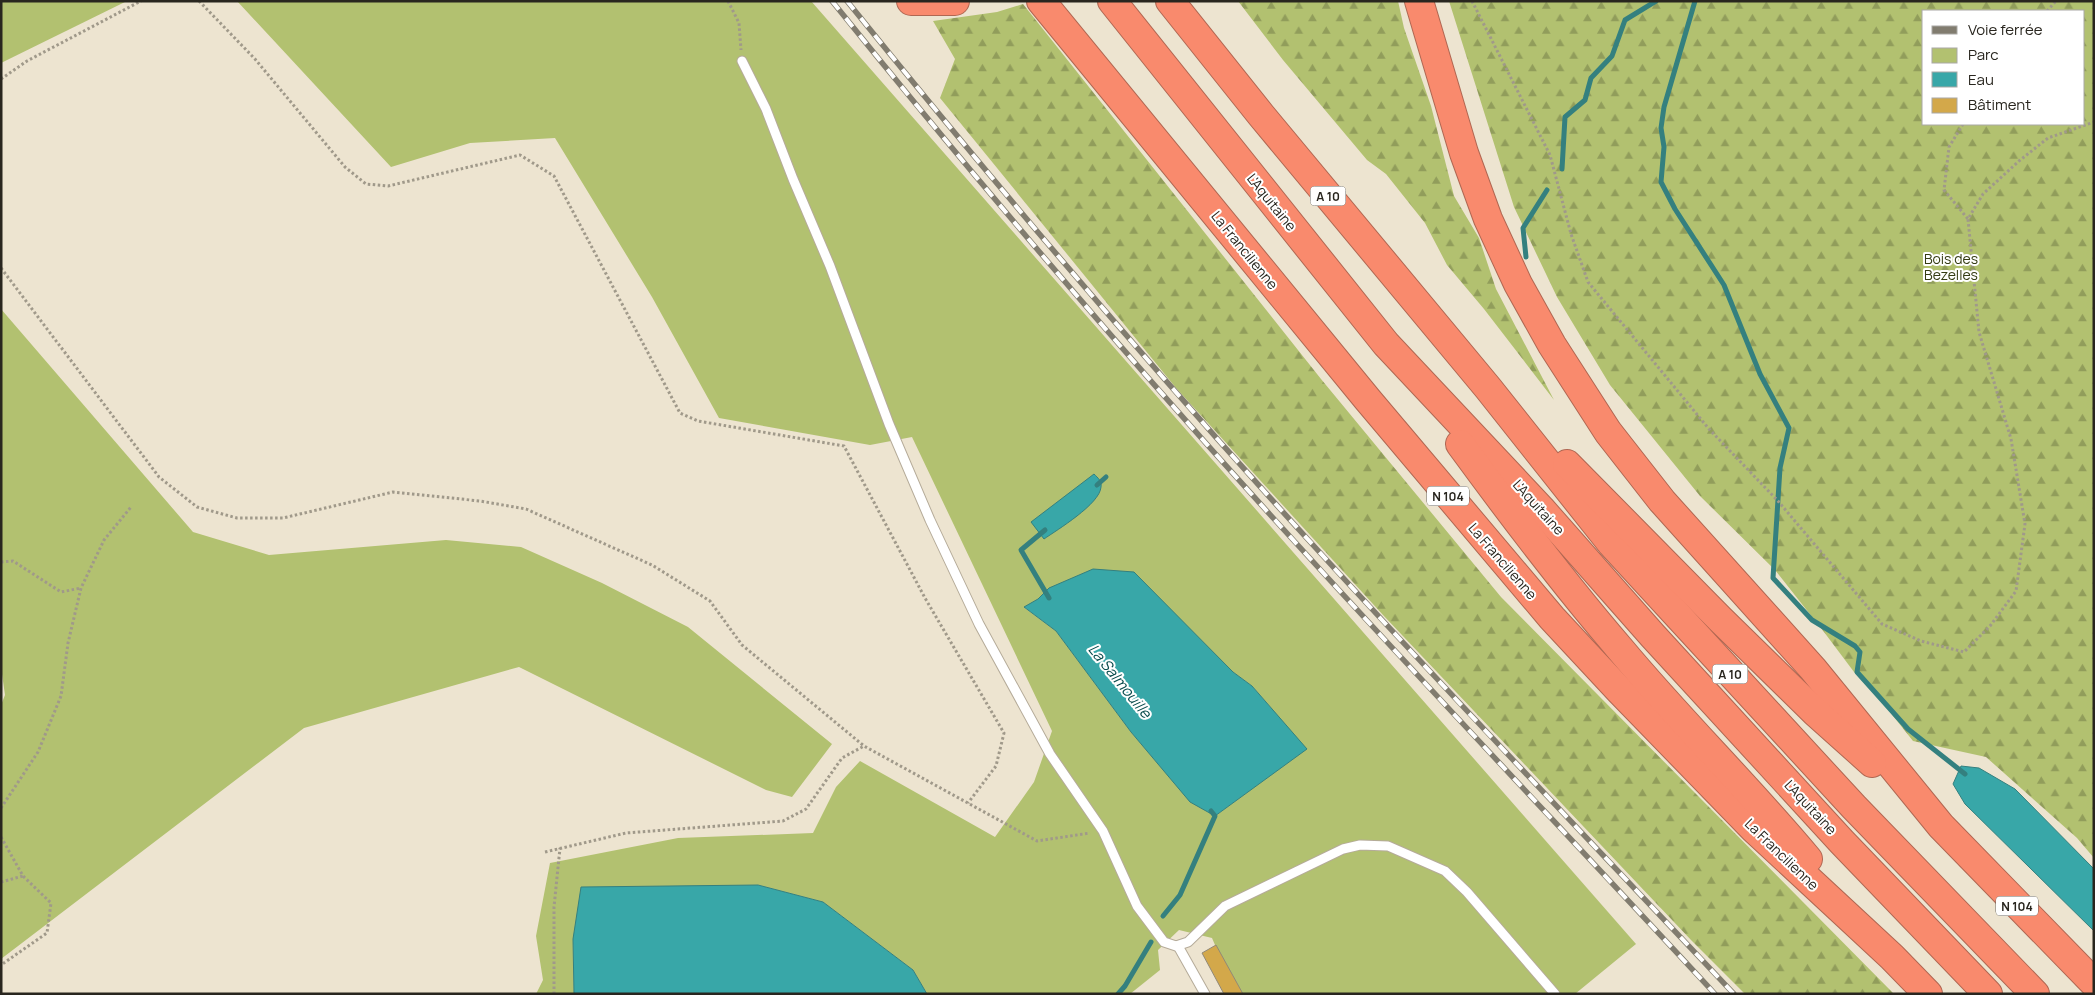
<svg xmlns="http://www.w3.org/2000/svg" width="2095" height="995" font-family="Manrope,sans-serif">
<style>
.green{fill:#b2c170;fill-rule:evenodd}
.forest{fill:url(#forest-firs);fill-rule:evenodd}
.water{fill:#38a7a8;stroke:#34807f}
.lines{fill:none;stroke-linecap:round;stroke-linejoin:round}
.stream{stroke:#34807f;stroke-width:5}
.building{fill:#d3a84a;stroke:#928977}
.lane-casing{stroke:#b5ab99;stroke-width:11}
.highway-casing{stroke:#b06752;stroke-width:30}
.path{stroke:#a0998a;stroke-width:3;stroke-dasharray:2.5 2.5;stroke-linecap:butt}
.lane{stroke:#fff;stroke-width:9}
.highway{stroke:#f98a6d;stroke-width:28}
.rail-casing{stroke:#817c6f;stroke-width:5.5}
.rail{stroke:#fff;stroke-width:4;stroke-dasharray:11;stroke-linecap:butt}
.labels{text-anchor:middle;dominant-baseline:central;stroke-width:4;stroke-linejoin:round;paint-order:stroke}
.shield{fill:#fff;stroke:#696762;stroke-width:1}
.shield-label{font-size:12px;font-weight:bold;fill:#29261f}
.street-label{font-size:14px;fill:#29261f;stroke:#fff}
.park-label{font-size:14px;fill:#353c14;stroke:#fff}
.water-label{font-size:15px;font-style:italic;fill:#084b4c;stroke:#fff}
</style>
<defs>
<pattern id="forest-firs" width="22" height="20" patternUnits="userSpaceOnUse" patternTransform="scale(1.25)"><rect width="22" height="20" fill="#b2c170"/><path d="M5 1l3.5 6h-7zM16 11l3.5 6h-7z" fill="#919d5b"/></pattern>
</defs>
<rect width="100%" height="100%" fill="#ede4d0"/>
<g class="green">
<polygon points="1,1 127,1 1,63"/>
<path d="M 237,1 L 811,1 L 1636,944 L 1575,994 L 1236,994 L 1212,938 L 1179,930 L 1158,950 L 1160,970 L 1130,994 L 927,994 L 913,970 L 823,902 L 758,885 L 573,939 L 574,994 L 536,994 L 543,980 L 536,936 L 550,863 L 678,838 L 813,833 L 836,787 L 860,761 L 995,837 L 1034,782 L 1052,731 L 912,437 L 870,445 L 719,418 L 652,297 L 555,138 L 470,143 L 391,167 ZM 1038,599 L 1233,672 L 1252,686 L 1306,749 L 1215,816 L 1190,801 L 1131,732 L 1056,631 L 1025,608 Z"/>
<polygon points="1,309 193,532 269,555 446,540 521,547 602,583 688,627 832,744 792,797 766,790 519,667 304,728 1,959 1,705 5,695 1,667"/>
</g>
<g class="forest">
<polygon points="1238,1 1398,1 1404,28 1431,106 1454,196 1479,238 1496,289 1554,400 1484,309 1447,265 1425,223 1386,174 1367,160 1283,60"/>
<path d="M 1449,1 L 2094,1 L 2094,858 L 2077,838 L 1986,757 L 1913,741 L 1882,702 L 1854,672 L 1824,632 L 1775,570 L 1700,496 L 1610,385 L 1557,297 L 1514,207 ZM 1924,11 L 2084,11 L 2084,124 L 1924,124 Z"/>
<polygon points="1023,4 1321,379 1501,597 1894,994 1745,994 1691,940 1383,615 1176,388 940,98 955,59 933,21 997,12"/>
</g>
<g class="water">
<path d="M 1094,474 C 1098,478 1102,481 1101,487 C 1100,504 1057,530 1044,539 L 1031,522 Z"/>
<polygon points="1093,569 1134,572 1233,672 1252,686 1307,749 1215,816 1190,802 1131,732 1056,631 1024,607 1038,599 1049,588"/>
<polygon points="1961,766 1979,768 2015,789 2094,869 2094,931 1965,804 1953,784"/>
<polygon points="758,885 823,902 913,970 927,994 574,994 573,939 581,887"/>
</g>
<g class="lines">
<g class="stream">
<polyline points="1695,1 1664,107 1661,128 1664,147 1661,182 1675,209 1724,285 1760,374 1789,428 1780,468 1773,578 1812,620 1855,646 1860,652 1857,672 1908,729 1965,774"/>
<polyline points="1562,169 1565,117 1585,100 1591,78 1612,56 1625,20 1656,1"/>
<polyline points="1526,257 1523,228 1547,190"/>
<polyline points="1097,485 1106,477"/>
<polyline points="1045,530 1021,550 1049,598"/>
<polyline points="1163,916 1180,895 1215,816 1211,811"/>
<polyline points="1118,994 1125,986 1151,942"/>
</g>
</g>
<polygon class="building" points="1216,945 1243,994 1224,994 1202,953"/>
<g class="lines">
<defs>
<g id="lane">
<polyline points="742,61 766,109 793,179 830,266 889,424 930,520 979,624 1050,754 1103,831 1137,906 1164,942 1176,946 1188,942 1225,906 1343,849 1360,845 1388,846 1445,871 1467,892 1555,994"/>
<polyline points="1178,946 1205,994"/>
</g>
<g id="highway">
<polyline points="911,1 955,1"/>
<polyline points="1041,1 1368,400 1552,618 1619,690 1754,829 1892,957 1928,994"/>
<polyline points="1112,1 1386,344 1541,509 1653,636 1842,842 1988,994"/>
<polyline points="1170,1 1261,115 1488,388 1611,543 1854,807 2035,994"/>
<polyline points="1419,1 1464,153 1488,219 1518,284 1552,345 1608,432 1662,501 1813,669 1941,826 2094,983"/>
<path d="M 1460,444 C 1512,515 1564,584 1621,650 C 1681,722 1748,787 1808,859"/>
<polyline points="1567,464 1720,619 1815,712 1872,763"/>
</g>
</defs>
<use href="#lane" class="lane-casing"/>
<use href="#highway" class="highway-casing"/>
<g class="path">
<polyline points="199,1 255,59 345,167 366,184 388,186 520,155 554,176 680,413 698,421 844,446 925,598 1004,733 996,766 968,803"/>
<polyline points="728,1 739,23 741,50"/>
<polyline points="1472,1 1550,155 1571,234 1588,282 1709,429 1778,501 1882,624 1921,641 1964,652 1990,626 2016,591 2025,524 2011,439 1979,332 1968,219 1983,194 2019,161 2048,138 2094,122"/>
<polyline points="2047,11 2056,1"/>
<polyline points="1,79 27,61 141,1"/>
<polyline points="1963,124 1949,147 1944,190 1968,219"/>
<polyline points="1,268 159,477 197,507 237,518 283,518 393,492 480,501 526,509 652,565 710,601 742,645 864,746"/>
<polyline points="1,562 13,561 61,592 81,588"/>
<polyline points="1,808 38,752 61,696 68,643 81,588 104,540 131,507"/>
<polyline points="1,837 23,876 51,903 47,933 1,965"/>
<polyline points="545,852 626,833 783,821 806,809 842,758 864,746 1037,841 1090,833"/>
<polyline points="1,882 23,876"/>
<polyline points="554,994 554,907 560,848"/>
</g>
<use href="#lane" class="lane"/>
<use href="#highway" class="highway"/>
<defs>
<g id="rail">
<path d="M 832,1 C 984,190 1142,375 1306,554 C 1441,702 1579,847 1715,994"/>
<path d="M 847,1 C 997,187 1152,369 1313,545 C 1451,696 1593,844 1734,994"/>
</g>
</defs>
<use href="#rail" class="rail-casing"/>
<use href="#rail" class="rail"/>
</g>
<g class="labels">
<g class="shield">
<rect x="1310.5" y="186.5" width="35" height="19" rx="4"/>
<rect x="1427" y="486.5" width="42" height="19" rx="4"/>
<rect x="1712.5" y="664.5" width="35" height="19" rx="4"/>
<rect x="1996" y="896.5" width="42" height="19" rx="4"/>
</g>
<g class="shield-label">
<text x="1328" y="196">A 10</text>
<text x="1448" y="496">N 104</text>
<text x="1730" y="674">A 10</text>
<text x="2017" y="906">N 104</text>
</g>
<g class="street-label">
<text transform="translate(1272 202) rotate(51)">L'Aquitaine</text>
<text transform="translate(1245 250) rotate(51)">La Francilienne</text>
<text transform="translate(1539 507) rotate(48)">L'Aquitaine</text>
<text transform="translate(1503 561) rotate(49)">La Francilienne</text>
<text transform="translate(1811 807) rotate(47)">L'Aquitaine</text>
<text transform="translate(1782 854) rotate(44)">La Francilienne</text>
</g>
<g class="park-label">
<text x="1951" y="258">Bois des<tspan x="1951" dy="16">Bezelles</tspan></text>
</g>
<g class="water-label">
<text transform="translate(1120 681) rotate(51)">La Salmouille</text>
</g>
</g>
<rect width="2095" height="995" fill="none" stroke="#29261f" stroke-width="5"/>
<rect x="1922" y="10" width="162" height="115" fill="#ffffff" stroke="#a9a8a5"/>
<rect x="1932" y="26" width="25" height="8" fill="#817c6f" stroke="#a9a8a5"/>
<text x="1968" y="35" font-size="15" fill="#29261f">Voie ferrée</text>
<rect x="1932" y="48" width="25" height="15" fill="#b2c170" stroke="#a9a8a5"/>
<text x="1968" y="60" font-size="15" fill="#29261f">Parc</text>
<rect x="1932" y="72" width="25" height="15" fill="#38a7a8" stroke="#a9a8a5"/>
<text x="1968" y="85" font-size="15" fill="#29261f">Eau</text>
<rect x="1932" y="98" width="25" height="15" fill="#d3a84a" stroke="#a9a8a5"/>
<text x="1968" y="110" font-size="15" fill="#29261f">Bâtiment</text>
</svg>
